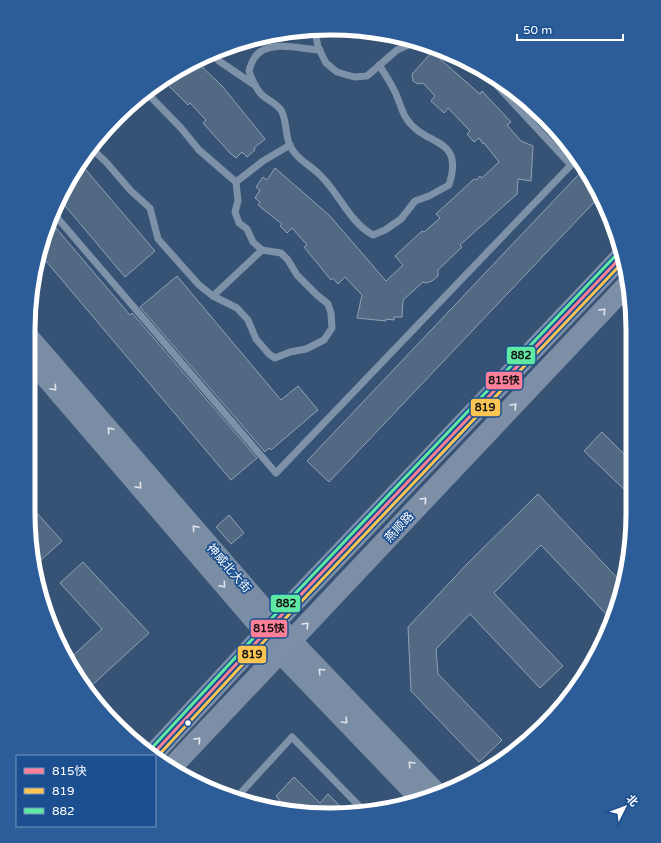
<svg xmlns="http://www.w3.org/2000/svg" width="661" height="843" font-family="'Varela Round','Noto Sans SC',sans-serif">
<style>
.building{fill:#526984;stroke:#92a2b6}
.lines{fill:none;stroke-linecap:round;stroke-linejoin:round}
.lane{stroke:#7d92a8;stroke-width:7}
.secondary{stroke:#798da4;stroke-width:19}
.primary{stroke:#7d8ea7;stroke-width:21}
.bus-1-casing{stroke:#1b4f8f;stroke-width:6}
.bus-2-casing{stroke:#1b4f8f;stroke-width:6}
.bus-3-casing{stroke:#1b4f8f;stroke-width:6}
.bus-1{stroke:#ff8098;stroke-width:3}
.bus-2{stroke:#fcc553;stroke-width:3}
.bus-3{stroke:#60e9a3;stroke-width:3}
.oneway{stroke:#e5e8ed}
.oneway2{stroke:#dee2e8}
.bus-dot{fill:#fff;stroke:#1b4f8f;stroke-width:1.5}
.labels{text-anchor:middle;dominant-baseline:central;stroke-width:3.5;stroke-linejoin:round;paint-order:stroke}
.street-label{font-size:12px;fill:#fff;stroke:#1b4f8f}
.rim{fill:none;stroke:#fff;stroke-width:5}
.line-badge{stroke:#1b4f8f;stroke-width:1.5}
.pale-badge-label{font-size:11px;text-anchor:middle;font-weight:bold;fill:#111}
</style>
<rect width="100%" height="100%" fill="#365274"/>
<g class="building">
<polygon points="432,52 480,94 482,91 511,122 507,125 521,141 533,146 531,181 518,179 517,194 460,245 462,247 438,270 438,276 432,281 426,283 423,282 403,300 402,317 394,317 394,320 386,319 386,321 357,318 362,295 345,277 338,284 333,278 331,280 304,247 307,245 292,228 287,233 280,226 282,224 258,205 260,202 255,198 260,190 256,187 263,177 267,180 275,168 330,216 386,281 403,265 395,256 422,231 424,232 440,218 436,214 474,179 476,180 480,176 482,178 499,162 484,143 483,144 479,138 474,142 467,134 470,131 448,108 444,113 431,101 435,96 423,83 418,84 413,81 412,74"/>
<polygon points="196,61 222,86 265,139 254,148 255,150 247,157 242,152 236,158 230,153 203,123 206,120 190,103 188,105 163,80 179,69"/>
<polygon points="81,164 155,251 125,277 61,201"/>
<polygon points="579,174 600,196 329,482 307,461"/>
<polygon points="50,221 130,315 132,313 257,458 231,480 40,254 44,233"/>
<polygon points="177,276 281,400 298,386 318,410 271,450 269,448 265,452 140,307"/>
<polygon points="602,432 629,459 629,494 584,451"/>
<polygon points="538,494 623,584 617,605 607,615 541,545 494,593 563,666 540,688 470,614 436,649 438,674 502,740 479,762 411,691 408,627 467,564"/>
<polygon points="28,503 62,541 41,560 33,551"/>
<polygon points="229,515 244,533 231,544 216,527"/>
<polygon points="83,562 149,633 88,689 67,661 102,629 60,583"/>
<polygon points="294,777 320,803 328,794 347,813 331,815 275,808 281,802 276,796"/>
</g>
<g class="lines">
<g class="lane">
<polyline points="315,30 318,47 326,63 337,72 354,77 367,76 397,50 417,41"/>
<path d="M 320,50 C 301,49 267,39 255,57 C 252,61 250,67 249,71 C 252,80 255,88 262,95 C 269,101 276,103 281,110 C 287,120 285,135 290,146 C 297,159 308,164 318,173 C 339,192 348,221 373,235 L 385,230 L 401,219 L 415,201 L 429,196 L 449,185 C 465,135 425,148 406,118 C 401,110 399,100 395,92 C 391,83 385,74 379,65"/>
<polyline points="212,54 219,61 253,84"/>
<polyline points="91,146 92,149 106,162 131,191 150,208 158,239 199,285 213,296 237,308 248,320 256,339 269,354 275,358 290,352 306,349 324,340 332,328 331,313 328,304 317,295 297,275 288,260 281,253 262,250 253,242 247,229 239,223 235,212 238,201 236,182 199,150 181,128 146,92"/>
<polyline points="236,182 263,161 290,145"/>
<polyline points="54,214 276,473 571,165 491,79 489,74"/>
<polyline points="213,296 262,250"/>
<polyline points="236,798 292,737 364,811"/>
</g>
<g class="secondary">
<polyline points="29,336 292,640 438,793"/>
<polyline points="28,358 265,634 279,653 420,800"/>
</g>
<g class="primary">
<polyline points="153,754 276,621 622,256"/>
<polyline points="171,768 627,285"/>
</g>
<defs>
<polyline id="bus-1" points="153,754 276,621 622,256"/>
<polyline id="bus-2" points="157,757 280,624 623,262"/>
<polyline id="bus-3" points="149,751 272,618 618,253"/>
</defs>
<use href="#bus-1" class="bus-1-casing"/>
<use href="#bus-2" class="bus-2-casing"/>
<use href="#bus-3" class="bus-3-casing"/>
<use href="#bus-1" class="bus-1"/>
<use href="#bus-2" class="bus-2"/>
<use href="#bus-3" class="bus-3"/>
</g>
<defs><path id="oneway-chevron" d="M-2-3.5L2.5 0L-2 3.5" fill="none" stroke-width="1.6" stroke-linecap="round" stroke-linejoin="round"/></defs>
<g class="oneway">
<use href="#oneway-chevron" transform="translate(603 311) rotate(-47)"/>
<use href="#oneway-chevron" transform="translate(514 406) rotate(-47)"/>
<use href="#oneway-chevron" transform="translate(424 500) rotate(-47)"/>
<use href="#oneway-chevron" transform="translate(306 625) rotate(-47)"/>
<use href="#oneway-chevron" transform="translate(198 740) rotate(-47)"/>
</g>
<g class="oneway2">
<use href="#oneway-chevron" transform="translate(54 388) rotate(49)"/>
<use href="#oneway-chevron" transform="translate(110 430) rotate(-131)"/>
<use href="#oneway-chevron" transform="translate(139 486) rotate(49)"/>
<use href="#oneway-chevron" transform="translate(195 528) rotate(-131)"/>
<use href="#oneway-chevron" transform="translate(223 585) rotate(49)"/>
<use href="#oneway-chevron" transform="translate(321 671) rotate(-134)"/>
<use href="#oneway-chevron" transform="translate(345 721) rotate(46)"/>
<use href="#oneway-chevron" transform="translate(411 764) rotate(-134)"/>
</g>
<circle class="bus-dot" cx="188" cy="723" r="3.5"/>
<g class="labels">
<g class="street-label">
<text transform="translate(399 527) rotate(-47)">燕顺路</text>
<text transform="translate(229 568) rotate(49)">神威北大街</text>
</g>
</g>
<path d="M0 0H661V843H0ZM330 35H331A295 295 0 0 1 626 330V513A295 295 0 0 1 331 808H330A295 295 0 0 1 35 513V330A295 295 0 0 1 330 35Z" fill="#2d5d98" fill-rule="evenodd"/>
<path class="rim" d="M330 35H331A295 295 0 0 1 626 330V513A295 295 0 0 1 331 808H330A295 295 0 0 1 35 513V330A295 295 0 0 1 330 35Z"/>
<g class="line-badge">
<rect x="506" y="346" width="30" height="19" rx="4" fill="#60e9a3"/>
<rect x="485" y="371" width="38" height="19" rx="4" fill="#ff8098"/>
<rect x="470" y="398" width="31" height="19" rx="4" fill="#fcc553"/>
<rect x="270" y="594" width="31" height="19" rx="4" fill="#60e9a3"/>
<rect x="250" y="619" width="38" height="19" rx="4" fill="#ff8098"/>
<rect x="237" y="645" width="30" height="19" rx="4" fill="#fcc553"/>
</g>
<g class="pale-badge-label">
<text x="521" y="359">882</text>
<text x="504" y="384">815快</text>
<text x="485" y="411">819</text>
<text x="286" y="607">882</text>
<text x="269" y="632">815快</text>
<text x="252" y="658">819</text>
</g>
<rect x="16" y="755" width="140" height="72" fill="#1b4f8f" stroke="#7695bc"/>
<rect x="24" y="768" width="20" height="6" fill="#ff8098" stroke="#7695bc"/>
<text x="52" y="775" font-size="12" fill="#ffffff">815快</text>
<rect x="24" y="788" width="20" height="6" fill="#fcc553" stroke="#7695bc"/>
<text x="52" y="795" font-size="12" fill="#ffffff">819</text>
<rect x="24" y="808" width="20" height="6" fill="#60e9a3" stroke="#7695bc"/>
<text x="52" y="815" font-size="12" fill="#ffffff">882</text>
<g transform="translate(625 807) rotate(48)" stroke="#1b4f8f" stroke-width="3" paint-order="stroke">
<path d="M0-3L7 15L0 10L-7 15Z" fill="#ffffff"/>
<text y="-6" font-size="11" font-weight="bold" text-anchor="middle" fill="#ffffff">北</text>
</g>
<path d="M517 34v6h106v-6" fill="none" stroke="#ffffff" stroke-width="2"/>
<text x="523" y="34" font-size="12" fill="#ffffff" stroke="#1b4f8f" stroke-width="3" paint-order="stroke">50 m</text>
</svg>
